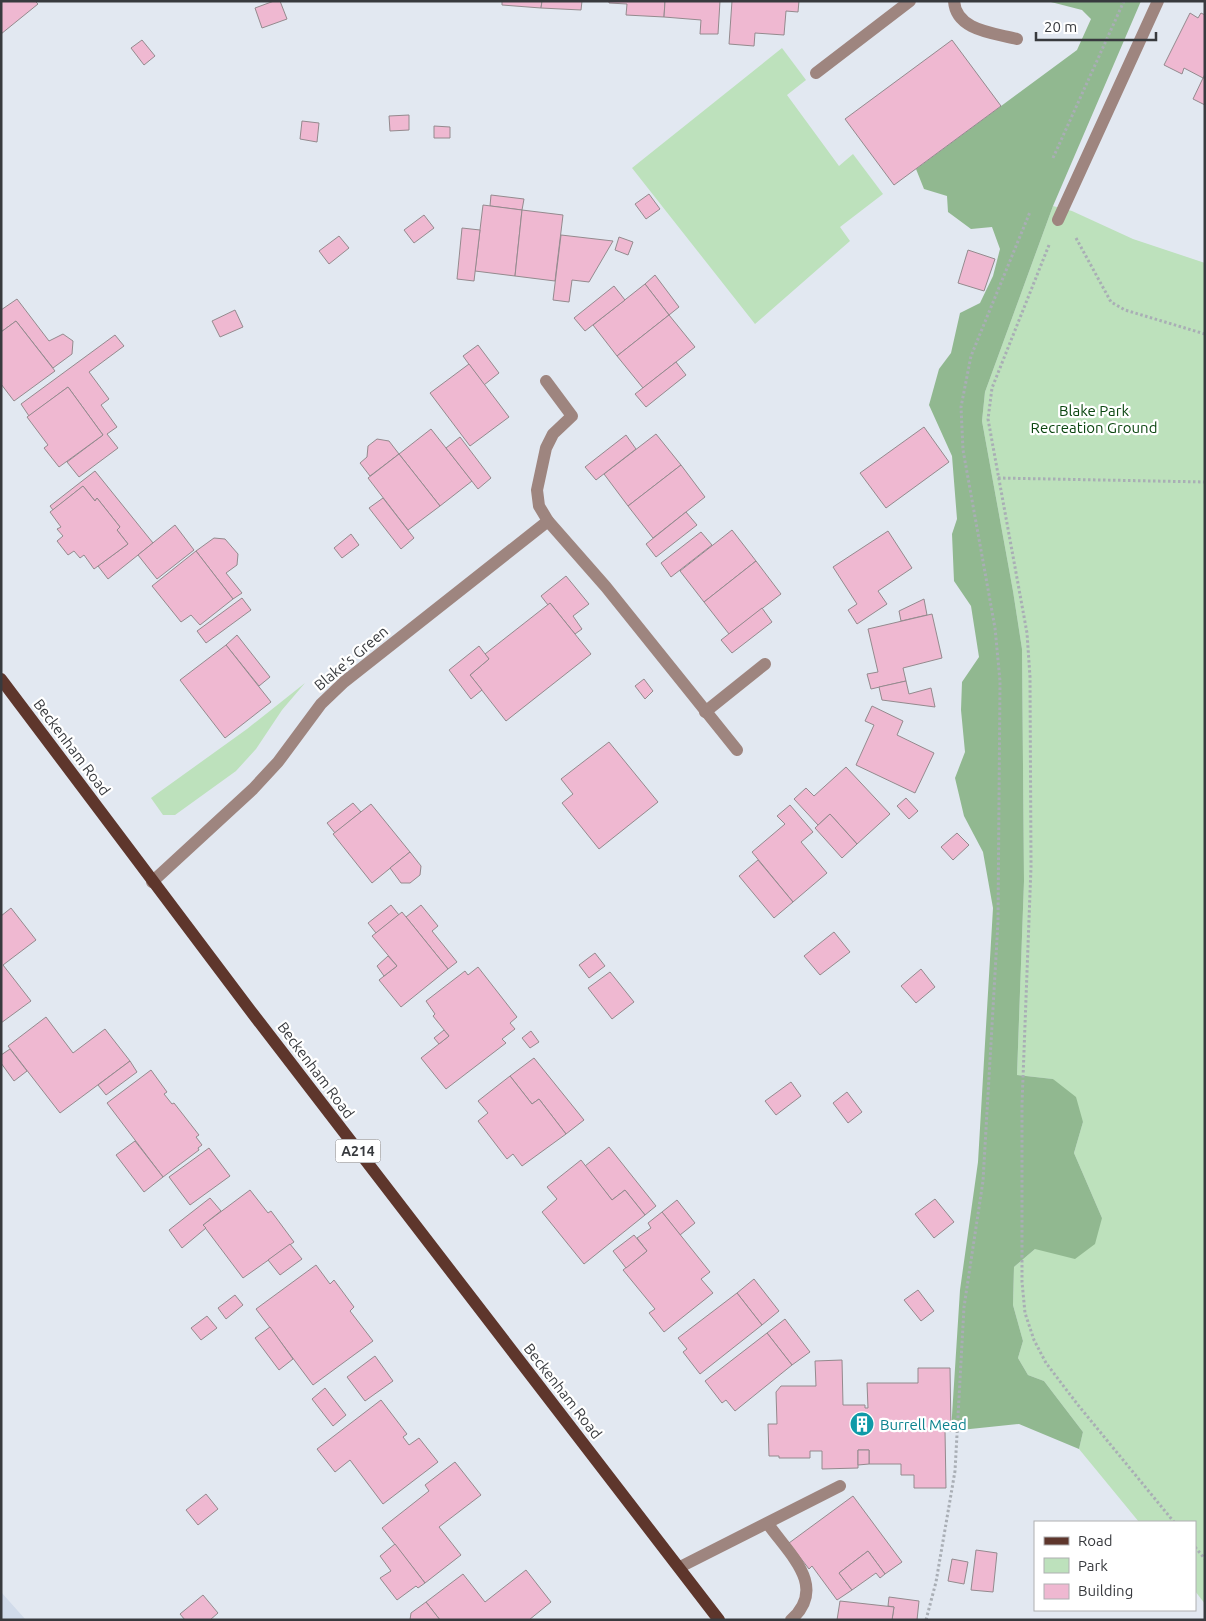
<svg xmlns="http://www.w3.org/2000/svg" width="1206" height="1621" font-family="Ubuntu,sans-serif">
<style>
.built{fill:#d1dbea}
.green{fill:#bde1bc}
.forest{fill:#91b890}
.building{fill:#efb8d1;stroke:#948a8e}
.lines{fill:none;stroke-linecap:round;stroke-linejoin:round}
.path{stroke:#a9aeb5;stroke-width:3;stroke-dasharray:2.5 2.5;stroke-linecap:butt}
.minor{stroke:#9e857f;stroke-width:12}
.major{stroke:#5e362c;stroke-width:12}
.labels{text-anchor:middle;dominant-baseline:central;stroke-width:4.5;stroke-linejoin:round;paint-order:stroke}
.shield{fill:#fff;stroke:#747578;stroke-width:1}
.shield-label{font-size:14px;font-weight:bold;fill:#383a3e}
.park-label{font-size:15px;fill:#0b4610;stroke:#fff}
.street-label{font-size:15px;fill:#383a3e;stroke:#fff}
.culture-label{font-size:15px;fill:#0d838f;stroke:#fff;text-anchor:start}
</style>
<rect width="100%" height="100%" fill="#e2e8f1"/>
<polygon class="built" points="1,1592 26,1620 1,1620"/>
<g class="green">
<polygon points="782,48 806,80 787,95 839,166 853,154 883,194 840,227 850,241 755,324 632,168"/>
<polygon points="1053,206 1072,211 1133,239 1205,263 1205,1604 1195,1591 1195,1522 1139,1522 1079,1449 1083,1432 1044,1381 1028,1375 1018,1358 1023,1341 1013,1305 1014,1267 1035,1249 1102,1218 1074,1153 1083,1122 1053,1079 1017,1075 1024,881 1022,649 1013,591 982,421 985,392"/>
<polygon points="305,683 282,710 256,749 236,771 175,815 163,815 151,798 247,729"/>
</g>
<polygon class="forest" points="1047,1 1141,1 1053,206 985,392 982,421 1013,591 1022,649 1024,881 1017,1075 1053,1079 1076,1097 1083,1122 1074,1153 1102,1218 1095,1244 1075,1259 1035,1249 1014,1267 1013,1305 1023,1341 1018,1358 1028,1375 1044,1381 1083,1432 1079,1449 1019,1424 951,1431 960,1290 978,1162 993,908 983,852 964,816 955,778 965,752 961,710 962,682 979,657 971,606 954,581 952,534 957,519 952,456 929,405 939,369 951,353 960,313 980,303 993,276 1000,249 992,227 971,229 948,212 947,196 924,189 916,169 1077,50 1091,19 1082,10"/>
<g class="building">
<polygon points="1,1 35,1 38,4 1,34"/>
<polygon points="274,1 280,1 287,19 262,28 255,8"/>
<polygon points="502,1 542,1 541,8 502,5"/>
<polygon points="542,1 582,1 581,10 541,8"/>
<polygon points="609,1 665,1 664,17 626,15 627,4 609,3"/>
<polygon points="665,1 720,1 718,34 700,34 701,20 664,17"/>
<polygon points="732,1 799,1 798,12 786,11 784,35 755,33 754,46 729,44"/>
<polygon points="1190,13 1198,18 1201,13 1205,15 1205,74 1203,78 1184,68 1182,74 1164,65"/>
<polygon points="142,40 155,56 144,65 131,48"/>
<polygon points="952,40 1001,106 894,185 845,119"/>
<polygon points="1203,78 1205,78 1205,105 1193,99"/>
<polygon points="409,115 409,130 390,131 389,116"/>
<polygon points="302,121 319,123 317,142 300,139"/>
<polygon points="434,126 450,127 450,138 434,138"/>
<polygon points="649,194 660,209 646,219 635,204"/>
<polygon points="491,195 524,199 522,210 490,206"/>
<polygon points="483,205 522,210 515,276 475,271"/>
<polygon points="522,210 563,215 555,281 515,276"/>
<polygon points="424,215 434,228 414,243 404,230"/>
<polygon points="462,228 480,230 474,281 457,279"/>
<polygon points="561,235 613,241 589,282 572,280 569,302 553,300"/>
<polygon points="339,236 349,248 329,264 319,251"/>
<polygon points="619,237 633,242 628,255 615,250"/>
<polygon points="968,250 995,259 984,291 958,283"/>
<polygon points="655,275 679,307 669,315 645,284"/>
<polygon points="645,284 669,315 617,356 593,325"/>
<polygon points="614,286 625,300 585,331 574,318"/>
<polygon points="17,299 49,341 63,334 73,341 72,354 53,368 16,321 1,332 1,310"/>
<polygon points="235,310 243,327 220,337 212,321"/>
<polygon points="669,315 695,347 643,388 617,356"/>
<polygon points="16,321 55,371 14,401 1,384 1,332"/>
<polygon points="115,335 124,346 89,372 109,399 101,405 117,427 107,434 118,448 79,477 67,462 103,435 68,387 29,416 21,404"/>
<polygon points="478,345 499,373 484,385 463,356"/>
<polygon points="676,362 686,375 646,407 635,394"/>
<polygon points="469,364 509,417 470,446 430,393"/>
<polygon points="68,387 103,435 59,467 44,448 48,445 27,417"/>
<polygon points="924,427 949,462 886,508 860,473"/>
<polygon points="431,429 472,481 440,506 399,454"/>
<polygon points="656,434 681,465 628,506 604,474"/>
<polygon points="626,435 636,449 596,480 585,467"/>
<polygon points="460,437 491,478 478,489 446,448"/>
<polygon points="377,439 389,441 399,454 370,476 360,463 367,457 368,446"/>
<polygon points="399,454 440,506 408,530 368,478"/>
<polygon points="681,465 705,497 653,538 628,506"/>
<polygon points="95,471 153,543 108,579 98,566 128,544 117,530 120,527 97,498 95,501 83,486 53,510 50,506"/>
<polygon points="83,486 95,501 97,498 120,527 117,530 128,544 94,569 84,555 80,558 74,551 68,555 57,541 63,536 57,529 61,527 50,512"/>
<polygon points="383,498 414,538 401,549 369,508"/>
<polygon points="686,512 697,525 656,557 646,544"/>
<polygon points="175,525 194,550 157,579 138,555"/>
<polygon points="732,530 756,561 704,602 680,571"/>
<polygon points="888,531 912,568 878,591 887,604 857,624 848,610 857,604 833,567"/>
<polygon points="701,532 712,545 671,577 661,563"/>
<polygon points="351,534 359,545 342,558 334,548"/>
<polygon points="214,538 225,539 238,554 237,565 226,573 242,593 233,599 196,551"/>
<polygon points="196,551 233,599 200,625 191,615 181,622 152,586"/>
<polygon points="756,561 781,594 729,634 704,602"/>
<polygon points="566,576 589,604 573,616 582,629 575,634 550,603 548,605 541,596"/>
<polygon points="242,598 251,610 206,643 197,631"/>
<polygon points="924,599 927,615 901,621 899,611"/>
<polygon points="550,603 591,654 506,721 470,675 489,659 485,654"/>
<polygon points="762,608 772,622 732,653 721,640"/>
<polygon points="932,614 942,658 903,668 906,681 871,689 867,674 878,672 868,629"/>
<polygon points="237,635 270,677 259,686 226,645"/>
<polygon points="226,645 271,702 225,738 180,680"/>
<polygon points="479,646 489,659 470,675 482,690 471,699 449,670"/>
<polygon points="644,679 653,691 645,699 635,686"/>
<polygon points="906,681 909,694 931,688 935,707 882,700 879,687"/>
<polygon points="872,706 903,721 897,735 934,753 915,793 856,765 874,725 865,721"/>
<polygon points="609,742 658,802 599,849 562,803 573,794 561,779"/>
<polygon points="846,767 890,814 857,844 830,814 818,825 794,799 806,788 814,796"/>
<polygon points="906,798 918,811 909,819 897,806"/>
<polygon points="353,803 361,812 335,833 327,823"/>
<polygon points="371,804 410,852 372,883 333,834"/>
<polygon points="790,805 813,832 801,842 827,873 793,902 752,852 785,824 777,816"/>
<polygon points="830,814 857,844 842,858 815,828"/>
<polygon points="957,833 969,845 953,860 941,847"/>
<polygon points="410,852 421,866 420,875 410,883 401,883 390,868"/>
<polygon points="758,860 793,902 774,918 739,876"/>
<polygon points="391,905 399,915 376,933 368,923"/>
<polygon points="421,905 438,926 432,931 457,962 448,969 406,917"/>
<polygon points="11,908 36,940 3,965 31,1001 1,1023 1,916"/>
<polygon points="402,912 448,969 401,1007 379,980 397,966 372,936"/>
<polygon points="834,932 850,952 820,975 804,956"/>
<polygon points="595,953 605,966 589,978 579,965"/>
<polygon points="388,956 397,966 384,976 377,966"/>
<polygon points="478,967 517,1017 510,1023 515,1029 502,1039 506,1043 446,1089 421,1058 449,1036 433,1016 435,1014 426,1001 465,971 468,975"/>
<polygon points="921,969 935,987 916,1003 901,986"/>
<polygon points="610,972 634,1002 612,1019 588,988"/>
<polygon points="46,1017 73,1053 105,1029 130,1061 60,1113 8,1046"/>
<polygon points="444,1030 449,1036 439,1044 434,1038"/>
<polygon points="531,1031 539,1042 530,1048 522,1038"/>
<polygon points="10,1049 27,1071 14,1081 1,1063 1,1055"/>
<polygon points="534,1058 584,1120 566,1134 539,1099 532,1104 510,1076"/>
<polygon points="130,1061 137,1072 106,1095 98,1085"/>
<polygon points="151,1070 167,1092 164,1094 172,1104 174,1103 199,1135 196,1137 202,1145 198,1148 199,1150 163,1177 107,1103"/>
<polygon points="510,1076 532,1104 539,1099 566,1134 522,1166 513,1154 507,1159 478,1121 488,1113 478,1101"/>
<polygon points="791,1082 801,1096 776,1115 765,1101"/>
<polygon points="847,1092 862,1112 848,1123 833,1103"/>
<polygon points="135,1141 163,1177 144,1192 116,1155"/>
<polygon points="609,1147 656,1206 645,1215 625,1190 612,1200 585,1166"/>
<polygon points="209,1148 230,1176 190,1205 169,1177"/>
<polygon points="581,1160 612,1200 625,1190 645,1215 584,1264 542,1212 557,1199 547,1187"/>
<polygon points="250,1190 268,1213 271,1211 294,1242 243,1278 203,1225"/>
<polygon points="210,1198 221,1211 203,1225 206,1228 182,1248 169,1230"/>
<polygon points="935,1199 954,1222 934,1238 915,1214"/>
<polygon points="677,1200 695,1223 680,1235 662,1212"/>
<polygon points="662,1212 710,1272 701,1279 713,1293 664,1332 649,1313 655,1309 623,1270 647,1251 637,1238 651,1228 648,1223"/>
<polygon points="634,1235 647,1251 626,1268 613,1251"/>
<polygon points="290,1244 302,1259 280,1275 268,1260"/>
<polygon points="316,1265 330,1284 334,1280 354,1307 350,1311 373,1341 313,1385 256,1309"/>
<polygon points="754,1279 779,1311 762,1325 737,1293"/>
<polygon points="918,1290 934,1311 921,1321 904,1300"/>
<polygon points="737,1293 762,1325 700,1374 683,1352 687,1349 678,1338"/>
<polygon points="235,1295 243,1305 226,1319 218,1308"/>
<polygon points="207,1316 217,1328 201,1340 191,1328"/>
<polygon points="785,1319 810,1352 792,1365 767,1333"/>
<polygon points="270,1327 293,1359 279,1370 255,1338"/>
<polygon points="767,1333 792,1365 735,1411 726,1400 722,1403 705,1381"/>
<polygon points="375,1356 393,1381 365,1401 347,1377"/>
<polygon points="842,1360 843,1405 865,1405 865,1408 868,1408 867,1383 918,1383 918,1368 950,1368 951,1431 945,1431 946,1488 914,1488 914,1475 901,1475 901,1464 869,1464 869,1450 858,1450 858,1468 822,1469 822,1451 810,1451 810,1458 779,1458 779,1456 769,1456 768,1424 777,1424 776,1392 781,1386 816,1386 815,1361"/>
<polygon points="325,1388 346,1415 333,1426 312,1399"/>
<polygon points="381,1400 407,1434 403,1437 409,1445 419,1438 438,1462 383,1504 350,1460 335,1472 317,1449"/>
<polygon points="858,1450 869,1450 869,1464 858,1465"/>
<polygon points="455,1462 481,1495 439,1527 461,1555 425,1583 382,1528 429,1491 425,1485"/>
<polygon points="206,1494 218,1509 198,1525 186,1510"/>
<polygon points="853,1496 902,1562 885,1574 868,1551 839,1573 852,1590 837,1600 812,1566 809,1569 789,1543"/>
<polygon points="395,1544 425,1583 418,1588 416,1586 397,1600 380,1578 391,1571 380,1556"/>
<polygon points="976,1550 997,1553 993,1592 971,1590"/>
<polygon points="868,1551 885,1574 880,1578 876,1573 852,1590 839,1573"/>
<polygon points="952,1559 968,1562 964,1584 948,1581"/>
<polygon points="526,1570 551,1602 529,1620 440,1620 426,1602 463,1574 485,1602"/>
<polygon points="203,1595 218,1613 210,1620 185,1620 180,1614"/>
<polygon points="889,1597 919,1601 917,1620 892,1620 894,1607 888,1606"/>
<polygon points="840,1601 894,1607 892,1620 837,1620"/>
<polygon points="426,1602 440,1620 410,1620 411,1613"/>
</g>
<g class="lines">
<g class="path">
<polyline points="1053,158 1124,1"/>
<polyline points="1076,238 1111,302 1125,310 1205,334"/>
<polyline points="1049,245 992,388 988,419 1027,633 1030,677 1031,867 1022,1104 1022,1282 1025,1313 1034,1340 1046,1363 1078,1405 1174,1522"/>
<polyline points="998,478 1205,482"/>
<polyline points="1195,1547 1205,1559"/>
<polyline points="926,1620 936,1582 955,1471 964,1307 983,1181 998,922 1000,681 995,628 963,450 961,407 971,356 1030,212"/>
</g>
<g class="minor">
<path d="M 954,1 C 956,31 995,33 1017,39"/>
<polyline points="816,73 910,1"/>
<polyline points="1058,220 1158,1"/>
<polyline points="546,381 572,416 553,434 546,448 537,490 539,506 548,521"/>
<polyline points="705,712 765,664"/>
<polyline points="152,882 253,789 278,762 321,704 344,682 548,521 606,587 737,750"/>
<path d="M 768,1524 C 790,1555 828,1587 791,1620"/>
<polyline points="680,1567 840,1486"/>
</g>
<polyline class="major" points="1,679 250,1010 719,1620"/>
</g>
<defs>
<symbol id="building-disc" viewBox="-11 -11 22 22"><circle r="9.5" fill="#0f9aa8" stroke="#fff"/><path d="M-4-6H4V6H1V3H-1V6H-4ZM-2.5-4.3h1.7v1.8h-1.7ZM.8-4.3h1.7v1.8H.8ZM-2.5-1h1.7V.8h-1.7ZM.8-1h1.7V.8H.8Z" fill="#fff"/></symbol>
</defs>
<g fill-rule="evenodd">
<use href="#building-disc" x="848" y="1410" width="28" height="28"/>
</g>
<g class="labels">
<rect class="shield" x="335.5" y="1139.5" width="45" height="23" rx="4"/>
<g class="shield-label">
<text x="358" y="1151">A214</text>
</g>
<g class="park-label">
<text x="1094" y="410">Blake Park<tspan x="1094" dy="17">Recreation Ground</tspan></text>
</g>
<g class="street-label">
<text transform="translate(351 658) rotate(-40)">Blake's Green</text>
<text transform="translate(72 747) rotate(53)">Beckenham Road</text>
<text transform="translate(316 1070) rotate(53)">Beckenham Road</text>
<text transform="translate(563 1391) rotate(52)">Beckenham Road</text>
</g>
<g class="culture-label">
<text x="880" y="1424">Burrell Mead</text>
</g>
</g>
<rect width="1206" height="1621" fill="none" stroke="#383a3e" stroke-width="5"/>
<rect x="1034" y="1521" width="162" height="90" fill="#ffffff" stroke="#afb0b2"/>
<rect x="1044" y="1537" width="25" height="8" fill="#5e362c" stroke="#afb0b2"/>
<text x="1078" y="1546" font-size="15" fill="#383a3e">Road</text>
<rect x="1044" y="1558" width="25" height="15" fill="#bde1bc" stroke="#afb0b2"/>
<text x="1078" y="1571" font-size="15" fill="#383a3e">Park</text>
<rect x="1044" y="1584" width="25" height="15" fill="#efb8d1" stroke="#afb0b2"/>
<text x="1078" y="1596" font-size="15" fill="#383a3e">Building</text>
<path d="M1036 32v8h120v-8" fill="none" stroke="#383a3e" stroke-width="2.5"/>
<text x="1044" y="32" font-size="15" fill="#383a3e" stroke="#ffffff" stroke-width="4" paint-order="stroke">20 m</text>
</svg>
